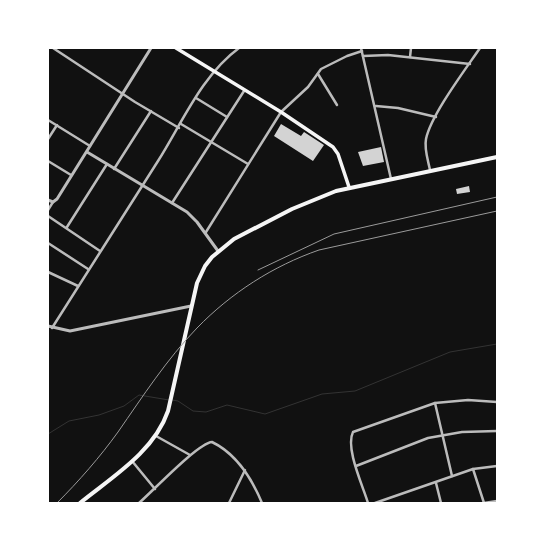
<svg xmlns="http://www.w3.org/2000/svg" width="545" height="551" font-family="Overpass,sans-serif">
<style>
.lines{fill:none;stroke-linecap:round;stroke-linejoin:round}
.stream{stroke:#333;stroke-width:1}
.building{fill:#d3d3d3}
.minor{stroke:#bcbcbc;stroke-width:2.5}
.tertiary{stroke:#bcbcbc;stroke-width:3}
.secondary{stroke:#f5f5f5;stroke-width:3.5}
.trunk{stroke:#f5f5f5;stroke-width:4}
.rail{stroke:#9a9a9a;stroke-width:1}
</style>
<rect width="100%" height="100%" fill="#111"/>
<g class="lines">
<g class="stream">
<polyline points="172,400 178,401 193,411 206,412 227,405 265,414 322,394 355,391 450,352 497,344"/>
<polyline points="48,434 69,421 99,415 124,406 139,395 169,400"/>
</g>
</g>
<g class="building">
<polygon points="281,124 301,136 304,132 324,145 313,161 274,136"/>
<polygon points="381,147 384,162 363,166 358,152"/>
<polygon points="469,186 470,192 457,194 456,189"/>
</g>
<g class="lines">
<g class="minor">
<polyline points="53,48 135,102 179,128"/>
<polyline points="361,48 391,179"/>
<polyline points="363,56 388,55 470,64"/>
<polyline points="410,57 411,48"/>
<polyline points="318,74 337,105"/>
<polyline points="196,98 227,117"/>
<polyline points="376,106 398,108 436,117"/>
<polyline points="48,120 90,146"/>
<polyline points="181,124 248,164"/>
<polyline points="48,139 57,125"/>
<polyline points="48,161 71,175"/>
<polyline points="114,169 151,111"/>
<path d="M 430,170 C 428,160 424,149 426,139 C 431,115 465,70 480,48"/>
<polyline points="172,203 244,91"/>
<polyline points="48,210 53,202"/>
<polyline points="48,216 100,251"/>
<polyline points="67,227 107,164"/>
<polyline points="206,232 281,112 308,87 321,69 347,56 362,51"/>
<polyline points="48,243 88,269"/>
<polyline points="48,272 78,286"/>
<path d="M 52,328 C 87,272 123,217 158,161 C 182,123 202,75 239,48"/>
<polyline points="435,403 452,476"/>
<polyline points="156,436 190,455"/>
<polyline points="132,461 155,489"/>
<polyline points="356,466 428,438 462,432 497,431"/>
<polyline points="473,469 484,503"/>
<polyline points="436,483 441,503"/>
<path d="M 139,503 C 153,491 198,443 212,442 C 237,454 252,479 262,503"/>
<polyline points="229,503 245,470"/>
<path d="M 368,503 C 363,486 345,448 353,432 L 435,403 L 468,400 L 497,402"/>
<polyline points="375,503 473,469 497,466"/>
<polyline points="484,503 497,501"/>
</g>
<g class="tertiary">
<polyline points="87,152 187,212 197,222 218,251"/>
<polyline points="48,200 53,202 57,199 151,48"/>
<polyline points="48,326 70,331 191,306"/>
</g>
<polyline class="secondary" points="176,48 281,112 333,147 338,154 349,187"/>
<path class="trunk" d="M 80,503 C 112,477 154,452 168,411 L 197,283 L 205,266 L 212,257 L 234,239 L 292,209 L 336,191 L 497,157"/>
<g class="rail">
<polyline points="258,270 334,234 497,197"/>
<path d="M 57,503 C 79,481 100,457 118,432 C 143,396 167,359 197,328 C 231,293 273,266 319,250 L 497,211"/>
</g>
</g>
<rect width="545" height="551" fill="none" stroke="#ffffff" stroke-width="98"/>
</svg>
